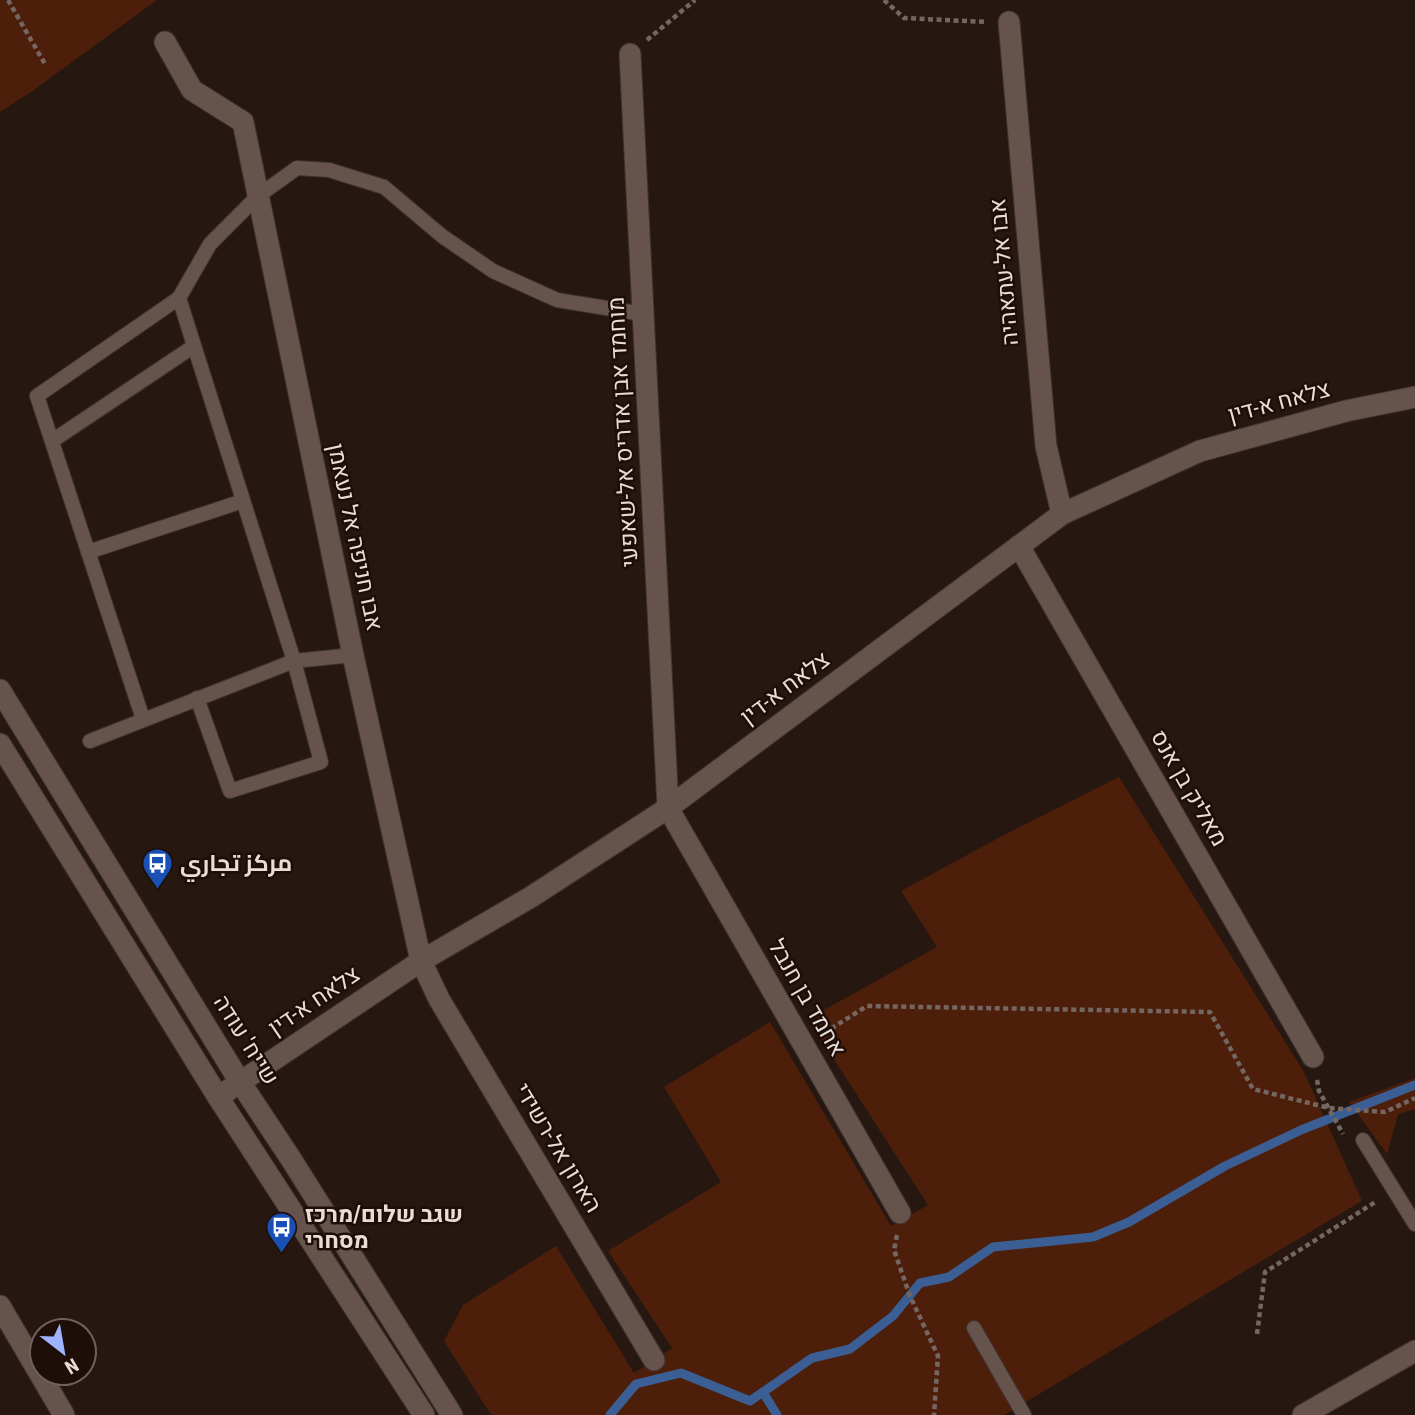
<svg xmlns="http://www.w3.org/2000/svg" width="1415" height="1415" font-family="'Roboto Condensed',Cairo,Heebo,sans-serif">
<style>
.green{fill:#4d1f0a}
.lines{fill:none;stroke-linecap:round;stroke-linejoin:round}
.stream{stroke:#3b5f95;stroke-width:9}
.lane-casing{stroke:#3f3331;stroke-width:16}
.street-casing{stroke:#3f3331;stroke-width:23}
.secondary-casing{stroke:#3f3331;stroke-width:23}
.path{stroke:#746661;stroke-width:4.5;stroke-dasharray:5 3.5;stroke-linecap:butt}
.lane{stroke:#66534c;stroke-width:14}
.street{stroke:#66534c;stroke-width:21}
.secondary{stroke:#66534c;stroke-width:21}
.labels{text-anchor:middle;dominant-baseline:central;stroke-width:5;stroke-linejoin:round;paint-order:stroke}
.street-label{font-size:23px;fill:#e9ddd9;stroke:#1d0e08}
.poi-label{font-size:23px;font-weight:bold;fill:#e9ddd9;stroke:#1d0e08;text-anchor:start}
</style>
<rect width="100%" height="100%" fill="#261711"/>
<g class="green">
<polygon points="0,0 157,0 31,92 0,112"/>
<polygon points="1119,777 1304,1072 1362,1201 1004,1415 491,1415 444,1341 463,1305 556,1246 634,1373 672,1348 608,1251 721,1182 664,1087 770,1022 891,1226 928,1205 808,1019 937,947 901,891 1002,836"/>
<polygon points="1415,1078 1415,1109 1398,1114 1387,1154 1349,1102"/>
</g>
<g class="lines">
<g class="stream">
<polyline points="763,1392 777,1415"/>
<polyline points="610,1415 636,1384 681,1373 750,1401 812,1358 850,1349 893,1316 920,1283 949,1277 993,1247 1093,1237 1129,1222 1225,1166 1301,1130 1415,1085"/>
</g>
<defs>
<g id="lane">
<polyline points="52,441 194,346"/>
<polyline points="88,552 243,501"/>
<polyline points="197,698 230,791 321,762 294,661 179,298 210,244 258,196 297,168 329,170 384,187 442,236 493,271 557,300 643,314"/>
<polyline points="143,719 37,396 179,298"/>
<polyline points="90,741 294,661 353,655"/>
<polyline points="1363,1140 1415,1224"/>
<polyline points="974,1328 1024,1415"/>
</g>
<g id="street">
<polyline points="1009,22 1046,446 1062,514"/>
<polyline points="165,42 192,90 243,122 353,655 421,961 439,999 654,1360"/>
<polyline points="630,54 668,808 900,1213"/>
<polyline points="1019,546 1313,1057"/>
<polyline points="218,1097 421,961 531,897 668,808 1062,514 1200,451 1346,411 1415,397"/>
<polyline points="0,1306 64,1415"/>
<polyline points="1303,1415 1415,1351"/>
</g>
<g id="secondary">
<polyline points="0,690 240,1082 291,1159 452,1415"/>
<polyline points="0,744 218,1097 424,1415"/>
</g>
</defs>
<use href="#lane" class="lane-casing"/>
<use href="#street" class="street-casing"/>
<use href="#secondary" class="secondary-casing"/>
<g class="path">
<polyline points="8,0 45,64"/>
<polyline points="884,0 904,18 987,22"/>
<polyline points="647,40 695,0"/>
<polyline points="824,1033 867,1006 1210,1012 1253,1089 1329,1108 1385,1112 1415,1098"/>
<polyline points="1317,1080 1319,1091 1343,1134"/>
<polyline points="897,1235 894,1250 910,1296 938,1356 934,1415"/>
<polyline points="1257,1334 1265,1272 1377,1201"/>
</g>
<use href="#lane" class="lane"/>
<use href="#street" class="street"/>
<use href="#secondary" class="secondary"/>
</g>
<defs>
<symbol id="bus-pin" viewBox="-11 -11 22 30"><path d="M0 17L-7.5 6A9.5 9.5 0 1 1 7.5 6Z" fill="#1a4fb4" stroke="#1d0e08"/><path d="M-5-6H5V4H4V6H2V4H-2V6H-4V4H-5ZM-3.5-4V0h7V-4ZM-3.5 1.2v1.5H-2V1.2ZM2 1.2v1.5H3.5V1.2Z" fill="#fff"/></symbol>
</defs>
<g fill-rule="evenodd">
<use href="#bus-pin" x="140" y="846" width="35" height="47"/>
<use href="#bus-pin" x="264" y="1210" width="35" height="47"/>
</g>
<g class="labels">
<g class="street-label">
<text transform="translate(1004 272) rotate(-95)">אבו אל-עתאהיה</text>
<text transform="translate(1279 402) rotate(-15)">צלאח א-דין</text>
<text transform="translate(623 432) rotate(-93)">מוחמד אבן אדריס אל-שאפעי</text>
<text transform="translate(355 537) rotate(78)">אבו חניפה אל נעאמן</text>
<text transform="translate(785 688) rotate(-37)">צלאח א-דין</text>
<text transform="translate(1189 788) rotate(60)">מאליק בן אנס</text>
<text transform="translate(807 998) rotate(60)">אחמד בן חנבל</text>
<text transform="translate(314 1001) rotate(-34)">צלאח א-דין</text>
<text transform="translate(246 1040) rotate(58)">שייח' עודה</text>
<text transform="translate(558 1148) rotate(59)">הארון אל-רשידי</text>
</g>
<g class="poi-label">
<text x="180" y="863">مركز تجاري</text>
<text x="305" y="1214">שגב שלום/מרכז<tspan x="305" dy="26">מסחרי</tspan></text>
</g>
</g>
<g transform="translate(63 1352) rotate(149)"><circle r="33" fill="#1d0e08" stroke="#6f615c" stroke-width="2"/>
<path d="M0-5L12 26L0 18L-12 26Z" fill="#9db4fd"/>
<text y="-10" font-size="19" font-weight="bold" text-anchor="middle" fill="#e9ddd9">N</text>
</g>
</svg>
